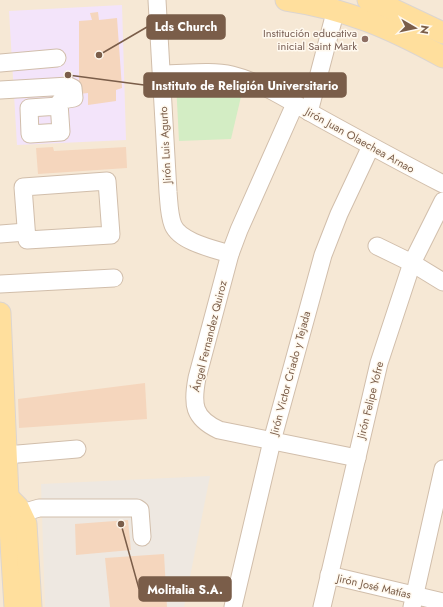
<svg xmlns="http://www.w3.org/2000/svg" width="443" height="607" font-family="Jost,sans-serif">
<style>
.residential{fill:#f6e8d5}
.industrial{fill:#eee8e1}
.education{fill:#f3e4fa}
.green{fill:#d3edc4}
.building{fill:#f5d6bd}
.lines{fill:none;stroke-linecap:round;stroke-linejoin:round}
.minor-casing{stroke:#d1beab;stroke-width:19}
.major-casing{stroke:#dcd5d0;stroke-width:23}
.minor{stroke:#fff;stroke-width:17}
.major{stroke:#ffdf9d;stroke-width:21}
.education-dot{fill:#8d6e63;stroke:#fff9ef;stroke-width:1.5}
.labels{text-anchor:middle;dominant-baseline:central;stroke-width:3;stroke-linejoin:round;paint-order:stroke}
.education-label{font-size:11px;fill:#785e54;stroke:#fff9ef;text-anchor:end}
.street-label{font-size:11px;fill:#7a5d49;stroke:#fff9ef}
.leader{fill:none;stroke:#7a5d49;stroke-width:1.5}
.callout-dot{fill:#7a5d49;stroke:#fff9ef;stroke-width:1.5}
.callout{fill:#7a5d49;stroke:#7a5d49;stroke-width:1.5}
.callout-label{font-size:12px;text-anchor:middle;font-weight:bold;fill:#fff}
</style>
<rect width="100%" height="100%" fill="#fef6e7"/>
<rect class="residential" x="0" y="0" width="443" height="607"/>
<polygon class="industrial" points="210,476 184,607 45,607 41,484"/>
<polygon class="education" points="122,5 126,140 17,145 9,11"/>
<polygon class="green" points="176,83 244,84 231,139 179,141"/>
<g class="building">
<polygon points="98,12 99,20 117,18 122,88 116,90 116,101 88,105 88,93 79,94 79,21 92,20 90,13"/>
<polygon points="53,147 54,151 126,147 127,168 38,174 36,148"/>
<polygon points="145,383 147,419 19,428 18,399"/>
<polygon points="128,520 131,550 76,555 75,524"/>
<polygon points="164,554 167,607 110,607 105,558"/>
</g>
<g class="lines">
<defs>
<g id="minor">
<path d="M 157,0 L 168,192 C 169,203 169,215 173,225 C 180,242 214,249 230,254"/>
<polyline points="0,63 57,58"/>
<path d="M 162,74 C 185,74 210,70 232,75 C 264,83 291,102 320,118 C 360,140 402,163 443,184"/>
<polyline points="0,90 69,86 73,88 74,98 62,100 59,103 61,132 30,134 29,108 59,106"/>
<path d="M 295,104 L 239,230 L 230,254 L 197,378 C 192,404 193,418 219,430 L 357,458"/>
<polyline points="309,112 336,9"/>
<polygon points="107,181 111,235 27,240 23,187"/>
<polyline points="0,234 26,232"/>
<polyline points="377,246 412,263 443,282"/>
<polyline points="0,284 114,278"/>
<polyline points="6,455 77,449"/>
<polyline points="22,513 39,508 137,508 140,510 142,537"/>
<polyline points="329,575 443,602"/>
<polyline points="233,607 272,441 323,255 339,214 371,146"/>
<polyline points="322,607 379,363 412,263 443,201"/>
<polyline points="412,607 443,469"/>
</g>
<g id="major">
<path d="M 286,0 C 347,9 390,28 443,57"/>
<polyline points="368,0 388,7 443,33"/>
<polyline points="0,313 8,496 15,607"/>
<polyline points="7,496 18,507 26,524 31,607"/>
</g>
</defs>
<use href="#minor" class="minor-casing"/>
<use href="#major" class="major-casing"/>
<use href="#minor" class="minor"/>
<use href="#major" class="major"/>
</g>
<circle class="education-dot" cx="365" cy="39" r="4"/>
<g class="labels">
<g class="education-label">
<text x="357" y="33">Institución educativa<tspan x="357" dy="13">inicial Saint Mark</tspan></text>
</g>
<g class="street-label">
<text transform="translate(360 140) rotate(29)">Jirón Juan Olaechea Arnao</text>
<text transform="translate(165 145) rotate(-93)">Jirón Luis Agurto</text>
<text transform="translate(209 336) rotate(-76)">Ángel Fernandez Quiroz</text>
<text transform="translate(290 373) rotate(-75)">Jirón Victor Criado y Tejada</text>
<text transform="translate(370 400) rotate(-76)">Jirón Felipe Yofre</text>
<text transform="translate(374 586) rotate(13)">Jirón José Matías</text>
</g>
</g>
<path class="leader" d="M99 55L147 27M68 75L144 85M121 524L139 589"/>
<g class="callout-dot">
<circle cx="99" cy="55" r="4"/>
<circle cx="68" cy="75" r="4"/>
<circle cx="121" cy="524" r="4"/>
</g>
<g class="callout">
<rect x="147" y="15" width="78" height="24" rx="4"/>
<rect x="144" y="73" width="202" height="24" rx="4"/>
<rect x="139" y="577" width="92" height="24" rx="4"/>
</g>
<g class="callout-label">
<text x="186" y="31">Lds Church</text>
<text x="245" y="90">Instituto de Religión Universitario</text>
<text x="185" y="594">Molitalia S.A.</text>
</g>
<g transform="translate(415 28) rotate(99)" stroke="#fff9ef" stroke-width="3" paint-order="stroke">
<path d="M0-3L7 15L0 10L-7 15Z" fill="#7a5d49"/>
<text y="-6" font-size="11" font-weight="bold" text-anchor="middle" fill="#7a5d49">N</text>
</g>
</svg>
